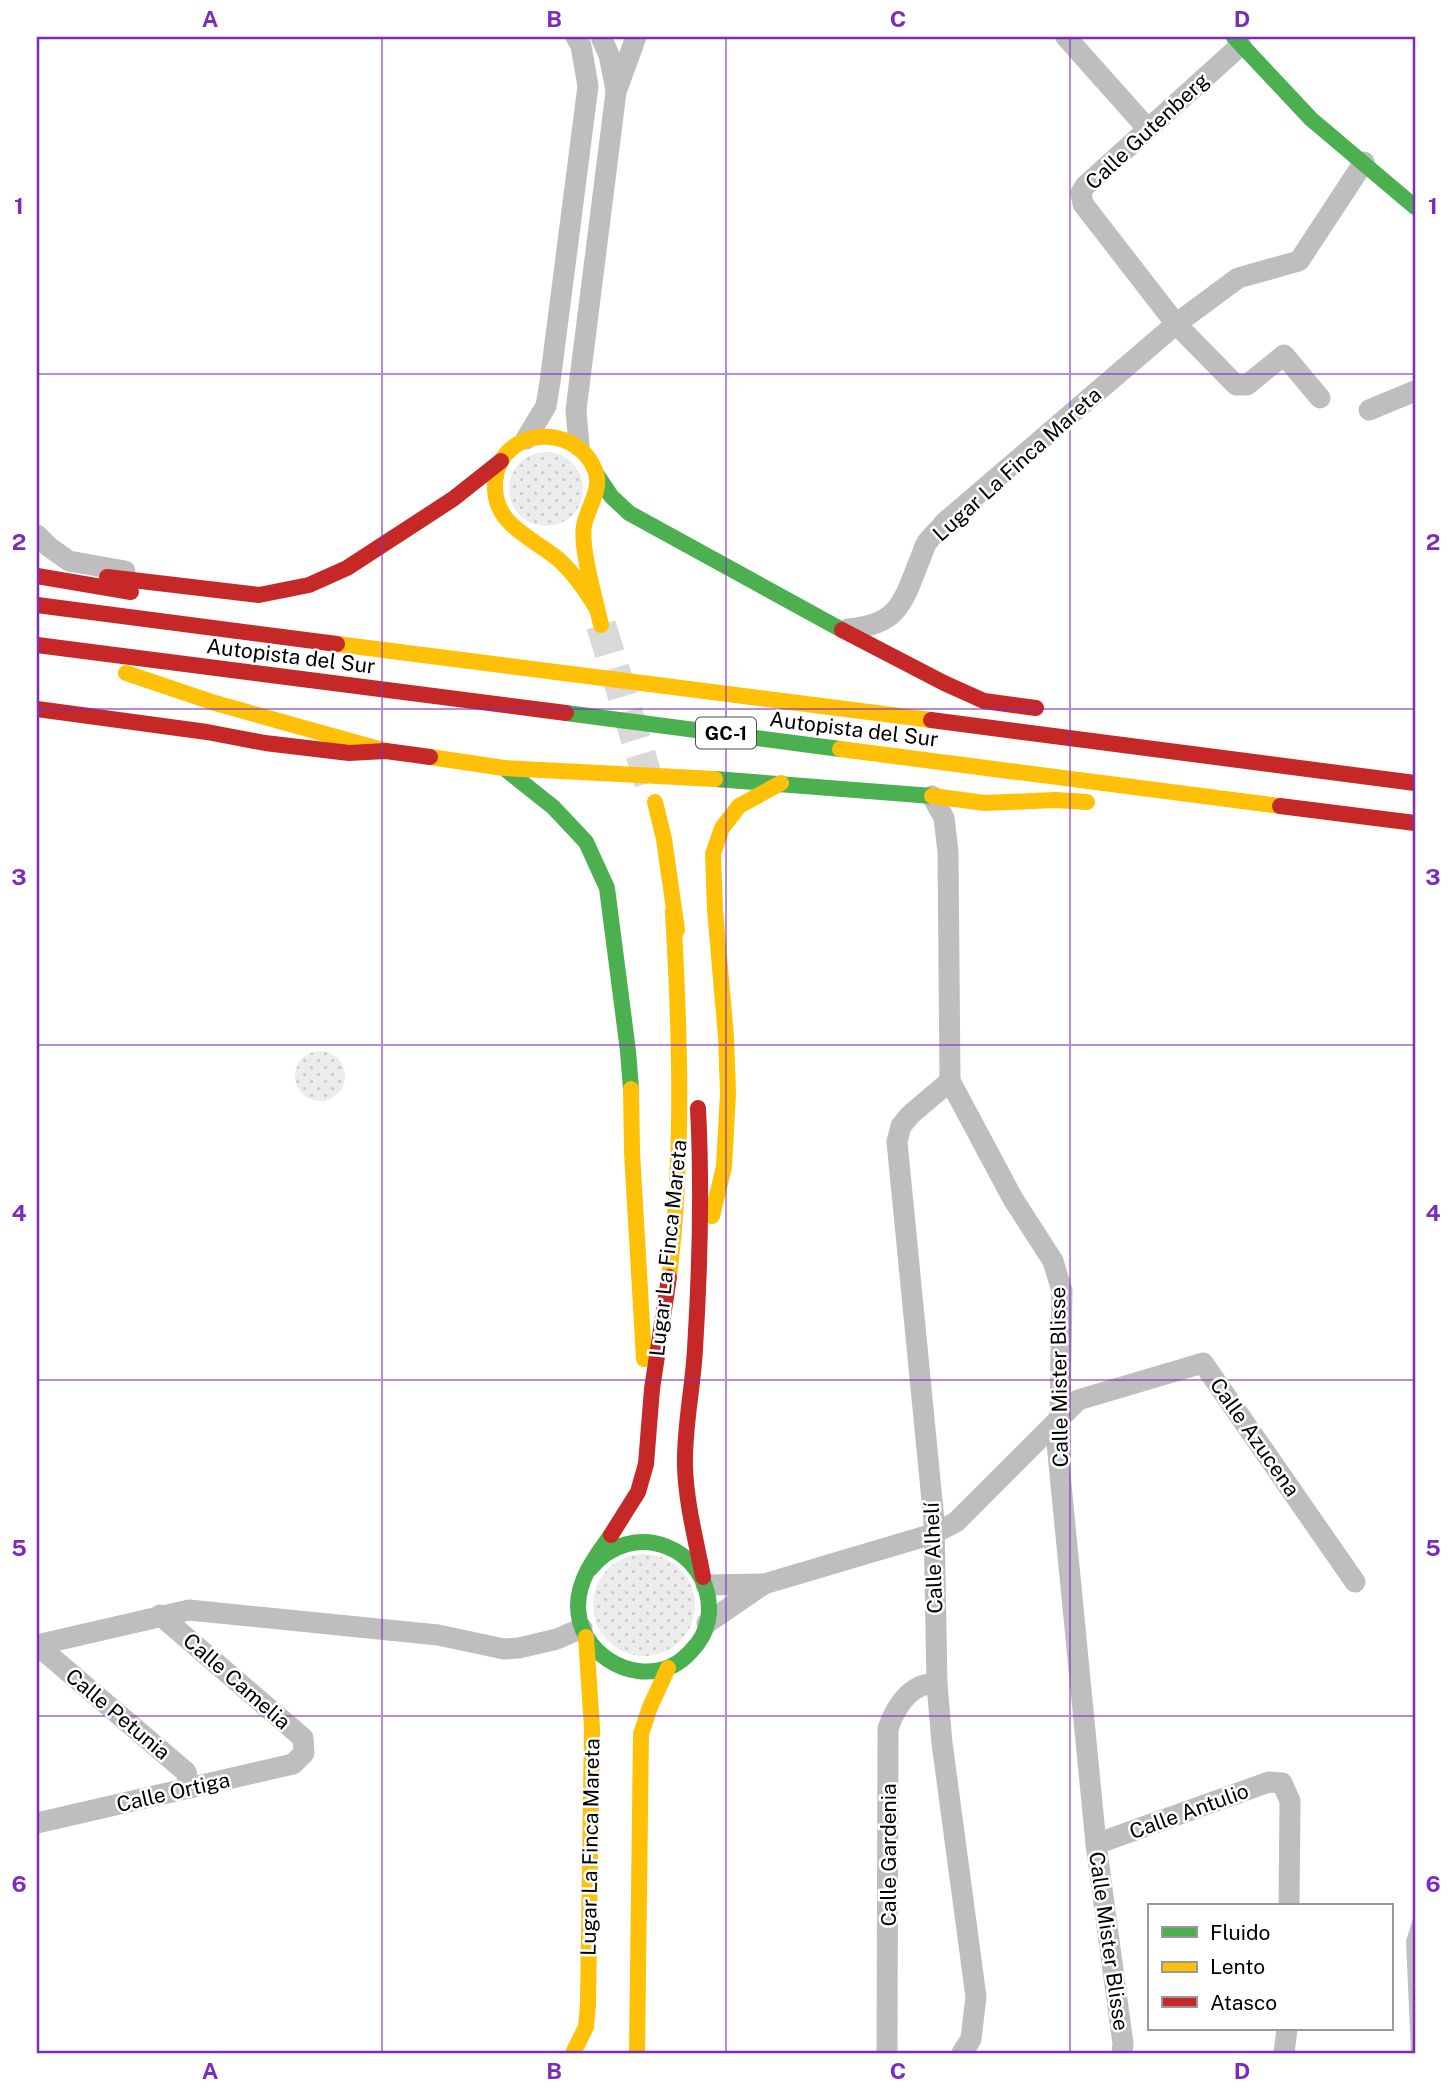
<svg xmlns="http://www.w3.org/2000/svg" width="1452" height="2090" font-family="'Public Sans',sans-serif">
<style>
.grass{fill:url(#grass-dots)}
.water{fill:#bfbfbf}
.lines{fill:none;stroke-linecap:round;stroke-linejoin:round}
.secondary-tunnel{stroke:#d9d9d9;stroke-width:30;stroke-dasharray:30 15;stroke-linecap:butt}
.street{stroke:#bebebe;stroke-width:21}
.fast{stroke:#4caf50;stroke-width:16}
.slow{stroke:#ffc107;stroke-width:16}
.jam{stroke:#c62828;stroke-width:16}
.grid{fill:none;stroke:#7b2cbf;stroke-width:2;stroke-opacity:0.55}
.labels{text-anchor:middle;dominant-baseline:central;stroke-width:5;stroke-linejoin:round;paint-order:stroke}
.shield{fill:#fff;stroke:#4c4c4c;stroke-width:2}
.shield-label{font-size:19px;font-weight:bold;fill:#000}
.street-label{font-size:21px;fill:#000;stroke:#fff}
.neatline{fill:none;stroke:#7b2cbf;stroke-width:2.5}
.grid-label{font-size:23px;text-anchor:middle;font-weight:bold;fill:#7b2cbf}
</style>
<defs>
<pattern id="grass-dots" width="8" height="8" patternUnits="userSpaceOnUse" patternTransform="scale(1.75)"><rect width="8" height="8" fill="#ececec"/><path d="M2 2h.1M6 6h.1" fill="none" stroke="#c9c9c9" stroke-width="1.8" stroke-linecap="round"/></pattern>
</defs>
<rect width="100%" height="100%" fill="#fff"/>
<g class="grass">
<circle cx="546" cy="489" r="37"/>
<circle cx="320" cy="1076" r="25"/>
<circle cx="644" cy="1605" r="51"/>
</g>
<polygon class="water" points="1415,1912 1415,2053 1411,2053 1406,1941"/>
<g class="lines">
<polyline class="secondary-tunnel" points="601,625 653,795"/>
<g class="street">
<polyline points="601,37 609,55 616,90"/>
<polyline points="1066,37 1147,128"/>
<polyline points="1241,45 1085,186 1081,193 1083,204 1176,324 1236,385 1247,385 1284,355 1320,398"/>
<polyline points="1369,410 1415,391"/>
<polyline points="526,439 546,406 550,382 588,86 581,46 576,37"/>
<polyline points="579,446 576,410 616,92 636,37"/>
<polyline points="37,535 49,547 69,561 125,571"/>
<path d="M 848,629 C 896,625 902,606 918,564 C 921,558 923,550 926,544 C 931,536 939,530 944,523 L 1176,324 L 1238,278 L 1299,261 L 1364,162"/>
<polyline points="932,796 944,818 948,852 950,1081 1013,1199 1053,1261 1062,1291 1060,1416 1057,1443 1096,1844 1123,2044 1122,2053"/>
<polyline points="950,1081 910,1115 901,1126 897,1142 934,1521 937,1684 942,1743 976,1997 971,2039 962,2053"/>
<polyline points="706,1585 764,1584"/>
<polyline points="707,1623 764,1584 933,1534 956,1522 1078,1400 1203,1363 1355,1582"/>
<polyline points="37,1645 189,1610 438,1635 504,1649 519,1648 557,1639 582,1628"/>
<polyline points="37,1645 186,1772 190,1788"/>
<polyline points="37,1823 293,1764 304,1753 303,1738 160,1615"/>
<polyline points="1096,1844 1269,1782 1282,1783 1290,1801 1289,1906"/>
<path d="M 887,2053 L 888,1729 C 893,1713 904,1694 919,1687 C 924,1684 932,1684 937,1684"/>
<polyline points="1284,2053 1287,2029"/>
</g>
<g class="fast">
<polyline points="1234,37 1311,119 1415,207"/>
<polyline points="597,475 611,496 629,513 842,630"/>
<polyline points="566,713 840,749"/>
<polyline points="504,768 553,807 586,842 607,888 628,1051 631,1089"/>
<polyline points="715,779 932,796"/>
<path d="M 590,1569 C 632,1516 711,1547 709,1613 C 708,1623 704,1635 698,1643 C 690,1653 682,1662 670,1667 C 628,1684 578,1651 578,1606 C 578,1579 596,1556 611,1535"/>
</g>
<g class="slow">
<path d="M 597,609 C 586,591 574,573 558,559 C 533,538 494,525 495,486 C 495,478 497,468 501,461 C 523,424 580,431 595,470 C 603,489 587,508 584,526 C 580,547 596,602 601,625"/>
<polyline points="337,644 931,720"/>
<polyline points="126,673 215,703 386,751"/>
<polyline points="840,749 1280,806"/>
<polyline points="430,757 504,768 715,779"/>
<polyline points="932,796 985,803 1055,800 1087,802"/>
<polyline points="655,802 664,839 677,930"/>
<polyline points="631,1089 632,1152 644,1359"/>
<polyline points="712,1216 724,1167 728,1093 726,1037 715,910 713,854 722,828 739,806 781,783"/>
<path d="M 669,1277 C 684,1156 680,1033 673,911"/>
<polyline points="573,2053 586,2027 588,2004 592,1728 586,1637"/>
<polyline points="637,2053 641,1734 650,1707 668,1668"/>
</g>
<g class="jam">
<polyline points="37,576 131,592"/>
<polyline points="107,577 259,595 309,585 347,568 453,499 501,461"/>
<polyline points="37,605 337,644"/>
<polyline points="842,630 944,683 984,701 1036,708"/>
<polyline points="37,645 566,713"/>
<polyline points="37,709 207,732 265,743 349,753 386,751 430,757"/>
<polyline points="931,720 1415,783"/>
<polyline points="1280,806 1415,823"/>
<path d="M 698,1108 C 702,1188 700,1269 695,1349 C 693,1388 684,1427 685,1466 C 686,1503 696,1540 703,1577"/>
<polyline points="611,1535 638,1492 646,1464 652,1389 669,1277"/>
</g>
</g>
<path class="grid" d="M 382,37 L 382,2053M 726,37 L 726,2053M 1070,37 L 1070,2053M 37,374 L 1415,374M 37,709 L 1415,709M 37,1045 L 1415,1045M 37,1380 L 1415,1380M 37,1716 L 1415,1716"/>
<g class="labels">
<rect class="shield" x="696" y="717.5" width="60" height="31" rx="5"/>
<g class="shield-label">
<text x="726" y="733">GC-1</text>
</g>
<g class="street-label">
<text transform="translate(1147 131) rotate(-43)">Calle Gutenberg</text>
<text transform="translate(1017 464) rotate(-42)">Lugar La Finca Mareta</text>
<text transform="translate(291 656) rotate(7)">Autopista del Sur</text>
<text transform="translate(854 729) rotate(7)">Autopista del Sur</text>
<text transform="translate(668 1248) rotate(-84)">Lugar La Finca Mareta</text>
<text transform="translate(1059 1377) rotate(-91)">Calle Mister Blisse</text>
<text transform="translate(1255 1437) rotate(55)">Calle Azucena</text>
<text transform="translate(933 1558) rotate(-92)">Calle Alhelí</text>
<text transform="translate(237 1681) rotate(41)">Calle Camelia</text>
<text transform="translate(118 1714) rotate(40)">Calle Petunia</text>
<text transform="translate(173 1792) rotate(-13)">Calle Ortiga</text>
<text transform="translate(1189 1811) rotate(-20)">Calle Antulio</text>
<text transform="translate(590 1847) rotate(-89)">Lugar La Finca Mareta</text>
<text transform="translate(888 1855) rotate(-90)">Calle Gardenia</text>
<text transform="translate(1109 1941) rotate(82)">Calle Mister Blisse</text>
</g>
</g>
<rect width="1452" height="2090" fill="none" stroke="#ffffff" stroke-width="77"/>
<rect x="1148" y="1904" width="245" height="126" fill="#ffffff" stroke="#999999" stroke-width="2"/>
<rect x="1162" y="1927" width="35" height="10" fill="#4caf50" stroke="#999999" stroke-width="2"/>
<text x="1210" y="1940" font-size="21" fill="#000000">Fluido</text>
<rect x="1162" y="1962" width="35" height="10" fill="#ffc107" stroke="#999999" stroke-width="2"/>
<text x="1210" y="1974" font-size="21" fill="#000000">Lento</text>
<rect x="1162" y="1997" width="35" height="10" fill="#c62828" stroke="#999999" stroke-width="2"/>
<text x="1210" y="2010" font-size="21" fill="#000000">Atasco</text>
<rect x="38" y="38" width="1376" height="2014" class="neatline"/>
<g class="grid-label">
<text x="210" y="27">A</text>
<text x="554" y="27">B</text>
<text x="898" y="27">C</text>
<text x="1242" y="27">D</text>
<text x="19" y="214">1</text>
<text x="1433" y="214">1</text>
<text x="19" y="550">2</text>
<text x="1433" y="550">2</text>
<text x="19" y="885">3</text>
<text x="1433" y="885">3</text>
<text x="19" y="1221">4</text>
<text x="1433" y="1221">4</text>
<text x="19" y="1556">5</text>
<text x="1433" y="1556">5</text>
<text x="19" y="1892">6</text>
<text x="1433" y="1892">6</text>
<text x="210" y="2079">A</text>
<text x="554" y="2079">B</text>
<text x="898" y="2079">C</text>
<text x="1242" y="2079">D</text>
</g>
</svg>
